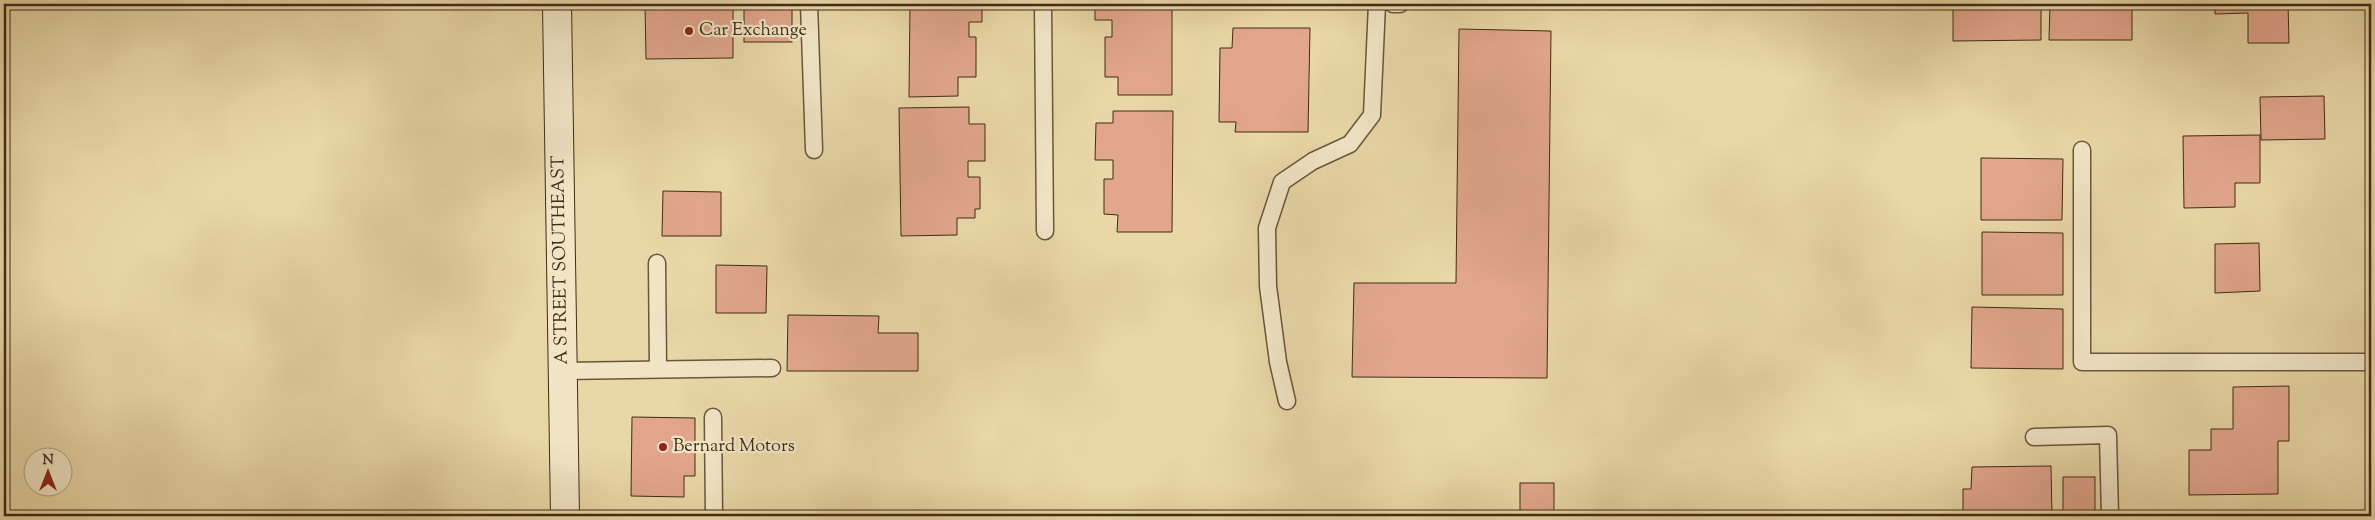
<svg xmlns="http://www.w3.org/2000/svg" width="2375" height="520" font-family="'Sorts Mill Goudy',serif">
<style>
.building{fill:#e1a68c;stroke:#402c17}
.lines{fill:none;stroke-linecap:round;stroke-linejoin:round}
.lane-casing{stroke:#6a573b;stroke-width:19}
.secondary-casing{stroke:#402c17;stroke-width:30}
.lane{stroke:#f1e5c6;stroke-width:16}
.secondary{stroke:#f1e5c6;stroke-width:28}
.poi-dot{fill:#8f2418;stroke:#f1e5c6;stroke-width:2}
.labels{text-anchor:middle;dominant-baseline:central;stroke-width:4.5;stroke-linejoin:round;paint-order:stroke}
.poi-label{font-size:18px;fill:#402c17;stroke:#f1e5c6;text-anchor:start}
.street-label{font-size:18px;fill:#402c17;stroke:#f1e5c6}
</style>
<rect width="100%" height="100%" fill="#e9d7a7"/>
<filter id="stains"><feTurbulence type="fractalNoise" baseFrequency=".004" numOctaves="4"/><feColorMatrix values="0 0 0 0 .2 0 0 0 0 .09 0 0 0 0 .02 0 0 0 .5 -.17"/></filter>
<radialGradient id="worn" r=".72"><stop offset=".6" stop-color="#630" stop-opacity="0"/><stop offset="1" stop-color="#630" stop-opacity=".3"/></radialGradient>
<g class="building">
<polygon points="645,4 733,4 733,58 646,59"/>
<rect x="744" y="4" width="48" height="38"/>
<polygon points="910,4 982,4 982,22 969,22 969,37 976,37 976,77 958,77 958,96 909,97"/>
<polygon points="1095,4 1172,4 1172,95 1118,95 1118,77 1105,77 1105,37 1112,37 1112,20 1095,20"/>
<polygon points="1953,4 2041,4 2041,40 1953,41"/>
<polygon points="2050,4 2132,4 2132,40 2049,40"/>
<polygon points="2215,4 2288,4 2289,43 2248,43 2248,13 2215,14"/>
<polygon points="1233,28 1310,28 1308,132 1235,132 1236,122 1219,122 1220,48 1232,48"/>
<polygon points="1459,29 1551,31 1547,378 1352,377 1354,283 1456,283"/>
<polygon points="2324,96 2325,139 2261,140 2260,97"/>
<polygon points="969,107 969,124 985,124 985,161 968,161 968,177 980,177 980,209 975,209 975,218 957,218 957,235 901,236 899,108"/>
<polygon points="1113,111 1173,111 1172,232 1117,232 1118,215 1104,214 1104,179 1113,179 1113,160 1095,160 1096,123 1113,123"/>
<polygon points="2260,135 2260,183 2235,183 2235,207 2184,208 2183,136"/>
<polygon points="1981,158 2063,159 2062,220 1981,220"/>
<polygon points="663,191 721,192 721,236 662,236"/>
<polygon points="1982,232 2063,233 2063,295 1982,295"/>
<polygon points="2259,243 2260,291 2215,293 2215,244"/>
<polygon points="716,265 767,266 766,313 716,313"/>
<polygon points="1972,307 2063,309 2063,369 1971,368"/>
<polygon points="788,315 879,316 878,333 918,333 918,371 787,371"/>
<polygon points="2289,386 2289,441 2278,441 2278,494 2189,495 2189,450 2211,450 2211,429 2233,429 2233,387"/>
<polygon points="632,417 695,418 695,476 684,476 684,497 631,496"/>
<polygon points="2051,466 2052,516 1963,516 1963,489 1971,489 1972,467"/>
<rect x="2063" y="477" width="32" height="39"/>
<rect x="1520" y="483" width="34" height="33"/>
<rect x="2226" y="514" width="48" height="2"/>
</g>
<g class="lines">
<defs>
<g id="lane">
<polyline points="809,4 814,150"/>
<polyline points="1043,4 1045,231"/>
<polyline points="1393,4 1400,4"/>
<polyline points="2082,150 2082,362 2371,362"/>
<polyline points="657,263 658,369"/>
<polyline points="563,371 772,368"/>
<polyline points="1287,401 1278,362 1268,286 1267,228 1282,182 1313,161 1350,144 1372,115 1377,4"/>
<polyline points="713,417 714,516"/>
<polyline points="2034,437 2108,435 2110,516"/>
</g>
<polyline id="secondary" points="557,4 565,516"/>
</defs>
<use href="#lane" class="lane-casing"/>
<use href="#secondary" class="secondary-casing"/>
<use href="#lane" class="lane"/>
<use href="#secondary" class="secondary"/>
</g>
<g class="poi-dot">
<circle cx="689" cy="31" r="5"/>
<circle cx="663" cy="447" r="5"/>
</g>
<g class="labels">
<g class="poi-label">
<text x="699" y="31">Car Exchange</text>
<text x="673" y="447">Bernard Motors</text>
</g>
<g class="street-label">
<text transform="translate(561 260) rotate(-91)">A STREET SOUTHEAST</text>
</g>
</g>
<rect width="2375" height="520" fill="none" stroke="#e9d7a7" stroke-width="20"/>
<rect x="5" y="5" width="2365" height="510" fill="none" stroke="#402c17" stroke-width="2.5"/>
<rect x="10" y="10" width="2355" height="500" fill="none" stroke="#402c17"/>
<g transform="translate(48 472)"><circle r="24" fill="#f1e5c6" stroke="#aa9b80"/>
<path d="M0-4L9 19L0 12L-9 19Z" fill="#8f2418"/>
<text y="-8" font-size="14" font-weight="bold" text-anchor="middle" fill="#402c17">N</text>
</g>
<rect width="100%" height="100%" filter="url(#stains)"/>
<rect width="100%" height="100%" fill="url(#worn)"/>
</svg>
